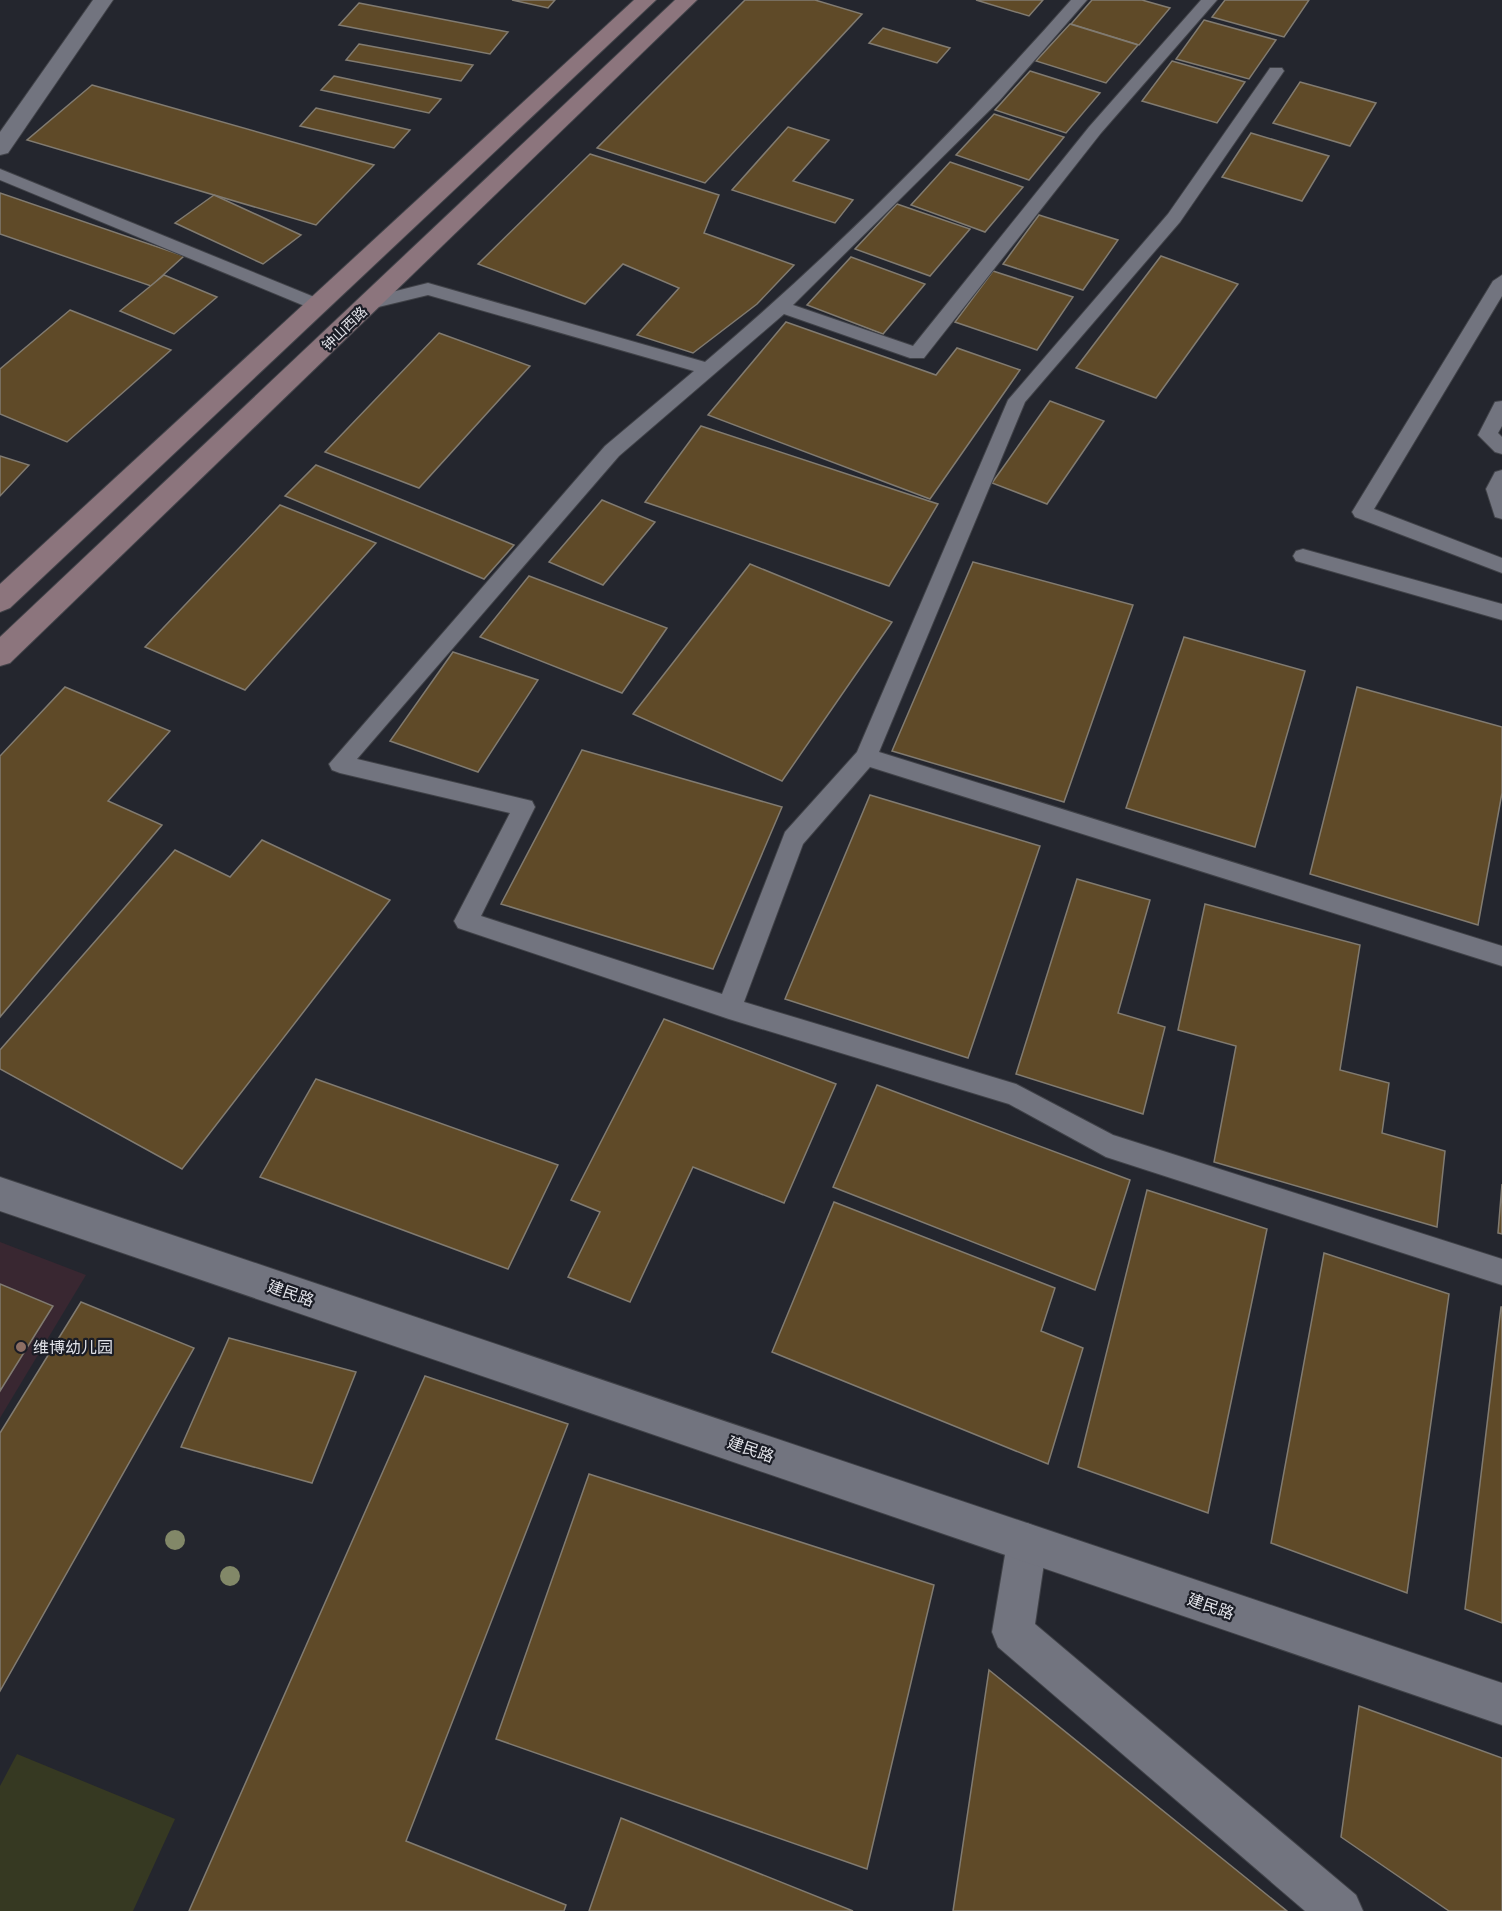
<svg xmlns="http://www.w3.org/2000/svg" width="1502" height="1911" font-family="Manrope,'Noto Sans SC',sans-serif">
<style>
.education{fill:#392731}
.green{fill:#363922}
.building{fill:#5f4a28;stroke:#817b71;stroke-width:1.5}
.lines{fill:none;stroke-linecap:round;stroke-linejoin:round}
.service-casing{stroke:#404248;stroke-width:2}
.minor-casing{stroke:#404248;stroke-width:2}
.tertiary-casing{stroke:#404248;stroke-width:2}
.secondary-casing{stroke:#404248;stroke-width:2}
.service{fill:#72747f;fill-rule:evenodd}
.minor{fill:#72747f;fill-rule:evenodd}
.tertiary{fill:#72747f;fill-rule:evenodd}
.secondary{fill:#8c757d;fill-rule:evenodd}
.tree{fill:#828868}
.education-dot{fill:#8d6e63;stroke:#1a1c25;stroke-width:2}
.labels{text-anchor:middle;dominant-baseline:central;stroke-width:4.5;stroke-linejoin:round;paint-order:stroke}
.far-street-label{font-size:14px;fill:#e1e2e8;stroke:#1a1c25}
.street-label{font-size:16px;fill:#e1e2e8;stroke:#1a1c25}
.poi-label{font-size:16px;fill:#e1e2e8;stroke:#1a1c25;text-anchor:start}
</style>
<rect width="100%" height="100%" fill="#24262e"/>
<polygon class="education" points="0,1242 86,1275 0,1418"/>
<polygon class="green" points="17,1754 175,1819 133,1911 0,1911 0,1786"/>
<g class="building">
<polygon points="512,0 555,0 548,8"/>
<polygon points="745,0 815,0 862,14 705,183 597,148"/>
<polygon points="976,0 1043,0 1029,16"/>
<polygon points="1092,0 1142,0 1170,8 1139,45 1071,24"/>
<polygon points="1225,0 1309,0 1284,37 1212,17"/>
<polygon points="359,3 508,32 490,54 339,25"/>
<polygon points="1204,20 1276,40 1249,79 1176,59"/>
<polygon points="1070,24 1138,45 1106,83 1036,61"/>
<polygon points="883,28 950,48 937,63 869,43"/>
<polygon points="359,44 473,65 461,81 346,60"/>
<polygon points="1172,61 1245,82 1217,123 1142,101"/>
<polygon points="1030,71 1100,93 1066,133 995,110"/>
<polygon points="334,76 441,99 429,113 321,90"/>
<polygon points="1300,82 1376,103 1350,146 1273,123"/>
<polygon points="92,85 374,165 316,225 27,140"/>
<polygon points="316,108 410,130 394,148 300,126"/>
<polygon points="994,114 1064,137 1029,180 956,155"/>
<polygon points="788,127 829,140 793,181 853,200 835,223 732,190"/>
<polygon points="1251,133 1329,156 1302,201 1222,177"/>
<polygon points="590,154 719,195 704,233 794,265 757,304 693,353 637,335 679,288 623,264 585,304 478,264"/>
<polygon points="950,162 1023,187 985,232 911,205"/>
<polygon points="0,193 184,256 151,286 0,234"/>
<polygon points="214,195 301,235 263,264 175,223"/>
<polygon points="897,204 970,229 930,276 855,249"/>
<polygon points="1039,215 1118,240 1083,290 1003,264"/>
<polygon points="1161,256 1238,284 1156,398 1076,368"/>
<polygon points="851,257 925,284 883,334 807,305"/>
<polygon points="993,271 1073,297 1037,350 955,322"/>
<polygon points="164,275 217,297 174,334 120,311"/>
<polygon points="70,310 171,350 67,442 0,414 0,369"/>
<polygon points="786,322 936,375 957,348 1020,370 930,499 708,415"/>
<polygon points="439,333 530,366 419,488 325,452"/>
<polygon points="1050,401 1104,421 1047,504 992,483"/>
<polygon points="701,426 938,504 889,586 645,502"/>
<polygon points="0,456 29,465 0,496"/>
<polygon points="316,465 514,545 484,579 285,496"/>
<polygon points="602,500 655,522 603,585 549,562"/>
<polygon points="280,505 376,543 245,690 145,647"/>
<polygon points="973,562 1133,605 1064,802 892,751"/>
<polygon points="750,564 892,622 782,781 633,714"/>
<polygon points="529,576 667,628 622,693 480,637"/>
<polygon points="1184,637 1305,671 1255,847 1126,808"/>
<polygon points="453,652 538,680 478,772 390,741"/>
<polygon points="65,687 170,731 108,801 162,825 0,1017 0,756"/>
<polygon points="1357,687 1502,727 1502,793 1478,925 1310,874"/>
<polygon points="582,750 782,807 713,969 501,904"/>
<polygon points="870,795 1040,846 968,1058 785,999"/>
<polygon points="262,840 390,900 182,1169 0,1069 0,1050 175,850 230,877"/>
<polygon points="1077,879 1150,900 1118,1013 1165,1027 1143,1114 1016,1074"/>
<polygon points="1205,904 1360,945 1340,1070 1389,1083 1382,1133 1445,1151 1437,1227 1214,1162 1236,1046 1178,1030"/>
<polygon points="664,1019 836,1084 784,1203 693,1167 630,1302 568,1277 600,1212 571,1200"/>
<polygon points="316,1079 558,1165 508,1269 260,1177"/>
<polygon points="877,1085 1130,1180 1095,1290 833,1187"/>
<polygon points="1502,1184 1502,1234 1498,1233"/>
<polygon points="1147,1190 1267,1229 1208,1513 1078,1467"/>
<polygon points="834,1202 1055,1288 1041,1331 1083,1348 1048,1464 772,1352"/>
<polygon points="1324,1253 1449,1294 1407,1593 1271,1543"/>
<polygon points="0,1284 53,1306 0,1391"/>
<polygon points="81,1302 194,1348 0,1691 0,1433"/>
<polygon points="1501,1307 1502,1307 1502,1623 1465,1609"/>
<polygon points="229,1338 356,1372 312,1483 181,1447"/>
<polygon points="425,1376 568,1424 406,1841 566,1905 564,1911 189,1911"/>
<polygon points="589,1474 934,1585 867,1869 496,1739"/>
<polygon points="989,1670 1287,1911 953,1911"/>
<polygon points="1359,1706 1502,1758 1502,1911 1449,1911 1341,1837"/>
<polygon points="621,1818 853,1911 589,1911"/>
</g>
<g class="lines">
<defs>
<g id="service">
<path d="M 1071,0 L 1087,0 L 1000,100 L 793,305 L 913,346 L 1089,127 L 1201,0 L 1217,0 L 1101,133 L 924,358 L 910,358 L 784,314 L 619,456 L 357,759 L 532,801 L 535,807 L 481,916 L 722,994 L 785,832 L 857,752 L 1008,400 L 1168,214 L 1270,68 L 1282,68 L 1284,71 L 1180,222 L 1025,402 L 879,752 L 1502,946 L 1502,966 L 870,767 L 803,844 L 744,1002 L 1016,1084 L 1113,1135 L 1502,1259 L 1502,1285 L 1106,1157 L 1009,1104 L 729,1019 L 458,928 L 454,921 L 510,813 L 340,773 L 332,770 L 329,764 L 605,446 L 694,371 L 428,295 L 370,309 L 364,307 L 361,303 L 364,299 L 428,283 L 705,362 C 836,251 958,128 1071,0 Z"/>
<polygon points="0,169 324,301 327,305 324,309 312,309 0,180"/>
<polygon points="1502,275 1502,296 1374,509 1502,558 1502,573 1355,517 1352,512 1493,281"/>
<polygon points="1502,401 1502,426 1498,433 1502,437 1502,454 1495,452 1478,435 1495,402"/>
<polygon points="1502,470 1502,519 1495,517 1486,489 1495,472"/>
<polygon points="1303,549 1502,604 1502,620 1296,561 1293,556 1296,551"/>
</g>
<g id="minor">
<polygon points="93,0 113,0 8,153 0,155 0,132"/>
<polygon points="1027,1523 1041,1529 1047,1543 1035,1624 1356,1895 1363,1911 1305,1911 998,1647 992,1632 1007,1543 1013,1529"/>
</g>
<polygon id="tertiary" points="0,1177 1502,1683 1502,1725 0,1211"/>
<g id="secondary">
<polygon points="634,0 656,0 10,608 0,612 0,584"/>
<polygon points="675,0 697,0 10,663 0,666 0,637"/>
</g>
</defs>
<use href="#service" class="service-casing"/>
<use href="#minor" class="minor-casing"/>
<use href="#tertiary" class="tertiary-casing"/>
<use href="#secondary" class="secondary-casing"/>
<use href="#service" class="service"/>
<use href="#minor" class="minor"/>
<use href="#tertiary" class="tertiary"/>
<use href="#secondary" class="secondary"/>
</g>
<g class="tree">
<circle cx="175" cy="1540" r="10"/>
<circle cx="230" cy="1576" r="10"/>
</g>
<circle class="education-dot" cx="21" cy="1347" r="6"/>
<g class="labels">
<g class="far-street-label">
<text transform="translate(344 328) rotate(-44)">钟山西路</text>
</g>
<g class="street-label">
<text transform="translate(291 1293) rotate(19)">建民路</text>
<text transform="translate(751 1449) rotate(19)">建民路</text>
<text transform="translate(1211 1606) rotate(19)">建民路</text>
</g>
<g class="poi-label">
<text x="33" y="1347">维博幼儿园</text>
</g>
</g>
</svg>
